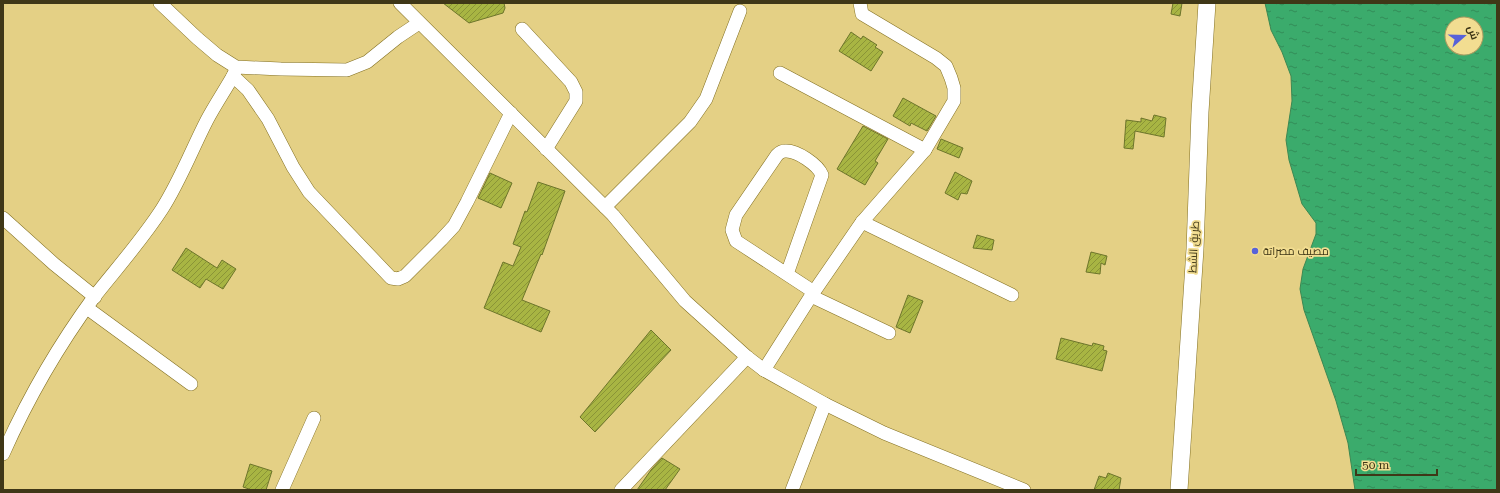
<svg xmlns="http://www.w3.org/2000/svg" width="1500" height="493" font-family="'Roboto Serif',Cairo,serif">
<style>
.water{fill:url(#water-ripples);stroke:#3c8852;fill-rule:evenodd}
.building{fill:url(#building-hatch);stroke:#6d752b}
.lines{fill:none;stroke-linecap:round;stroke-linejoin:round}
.minor-casing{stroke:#837022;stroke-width:14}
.major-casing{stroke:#837022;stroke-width:18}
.minor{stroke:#fff;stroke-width:13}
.major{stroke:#fff;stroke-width:17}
.poi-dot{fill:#5762d9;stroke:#f2dd91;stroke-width:1.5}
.labels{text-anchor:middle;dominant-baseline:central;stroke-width:3.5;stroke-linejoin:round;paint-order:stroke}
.street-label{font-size:11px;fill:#3f3717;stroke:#f2dd91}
.poi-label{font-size:11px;fill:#3f3717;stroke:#f2dd91;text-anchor:start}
</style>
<defs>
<pattern id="water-ripples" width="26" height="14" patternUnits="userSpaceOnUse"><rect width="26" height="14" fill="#3bab6c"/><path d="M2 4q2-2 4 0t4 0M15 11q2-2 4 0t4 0" fill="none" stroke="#338c58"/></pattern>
<pattern id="building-hatch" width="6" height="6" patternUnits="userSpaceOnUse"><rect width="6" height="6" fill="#a8b543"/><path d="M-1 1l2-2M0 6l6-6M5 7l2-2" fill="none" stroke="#8a9437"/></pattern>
</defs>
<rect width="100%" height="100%" fill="#e4d085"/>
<path class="water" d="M 1265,3 L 1497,3 L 1497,490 L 1355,490 L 1348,443 L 1336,401 L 1304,310 L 1300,289 L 1303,269 L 1316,234 L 1316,223 L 1302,204 L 1289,160 L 1286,140 L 1292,101 L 1291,76 L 1282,52 L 1271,30 ZM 1452,24 L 1476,24 L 1476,48 L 1452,48 Z"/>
<g class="building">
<polygon points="443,3 504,3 505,8 503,13 469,23"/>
<polygon points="1173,3 1182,3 1180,16 1171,14"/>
<polygon points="851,32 861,39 863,36 877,45 875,47 883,52 871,71 839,51"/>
<polygon points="903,98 936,116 927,131 911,123 910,126 893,116"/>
<polygon points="1154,115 1166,118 1164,137 1135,131 1133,149 1124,148 1126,120 1141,122 1141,118 1152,121"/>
<polygon points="863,126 888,139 875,161 878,163 865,185 837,169"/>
<polygon points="941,139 963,148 959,158 937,149"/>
<polygon points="955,172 972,181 967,194 961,193 958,200 945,193"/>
<polygon points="490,173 512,183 501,208 478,198"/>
<polygon points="538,182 565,191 542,255 541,254 522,300 550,311 541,332 484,308 503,262 513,266 521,247 513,244 525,211 527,212"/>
<polygon points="977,235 994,240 992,250 973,248"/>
<polygon points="186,248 217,268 222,260 236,269 223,289 206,279 200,288 172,270"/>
<polygon points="1091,252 1107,256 1105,265 1101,263 1100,274 1086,272"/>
<polygon points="908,295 923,301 910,333 896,327"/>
<polygon points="651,330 671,350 595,432 580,417"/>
<polygon points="1061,338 1092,346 1093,343 1104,346 1103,350 1107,351 1102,371 1056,359"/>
<polygon points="662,458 680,469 665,490 637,490 651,470"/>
<polygon points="250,464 272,471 266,490 252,490 243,487"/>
<polygon points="1108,473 1121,478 1119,490 1094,490 1099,476 1106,478"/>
</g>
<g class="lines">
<defs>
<g id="minor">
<polyline points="160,3 197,38 217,55 236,67 281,69 347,70 367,62 398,37 419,23"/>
<polyline points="400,3 613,215 685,301 747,357 764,370 825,404 884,433 1024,490"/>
<polyline points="522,29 571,82 576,92 576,101 546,149"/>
<polyline points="780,73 925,150"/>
<polyline points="233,76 248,90 268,119 293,167 309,192 391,278 398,279 405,276 441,240 454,226 467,202 511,113"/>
<polyline points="605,207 690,122 706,99 740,11"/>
<polyline points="3,218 54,264 95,297"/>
<polyline points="862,222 1012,295"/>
<path d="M 787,274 L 822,175 C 818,165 797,150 785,151 C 782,151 779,153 777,155 L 736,215 L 732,230 L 736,241 L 814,292"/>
<polyline points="811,296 889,333"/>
<polyline points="87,308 191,384"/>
<polyline points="764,370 811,296 862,222 925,150 954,101 954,88 951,78 946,66 936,58 862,14 860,3"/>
<path d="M 3,454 C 28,398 58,346 94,297 C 117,268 142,240 162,209 C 180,181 192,149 207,120 C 215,105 225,90 233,76 L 236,69"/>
<polyline points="282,490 314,418"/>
<polyline points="621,490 747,357"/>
<polyline points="792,490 825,404"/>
</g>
<polyline id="major" points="1179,490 1195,249 1200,112 1207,3"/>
</defs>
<use href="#minor" class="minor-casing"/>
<use href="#major" class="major-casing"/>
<use href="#minor" class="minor"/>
<use href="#major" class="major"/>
</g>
<circle class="poi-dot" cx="1255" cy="251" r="4"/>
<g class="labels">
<g class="street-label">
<text transform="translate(1194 247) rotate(-87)">طريق الشط</text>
</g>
<g class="poi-label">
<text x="1263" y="251">مصيف مصراتة</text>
</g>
</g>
<rect width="1500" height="493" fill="none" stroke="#3f3717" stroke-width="8"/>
<g transform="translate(1464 36) rotate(70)"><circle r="19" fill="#f2dd91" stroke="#aa9b60"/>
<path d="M0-3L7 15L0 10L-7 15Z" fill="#5762d9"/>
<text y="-6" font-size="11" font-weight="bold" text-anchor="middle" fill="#3f3717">ش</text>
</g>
<path d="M1356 469v6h81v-6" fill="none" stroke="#3f3717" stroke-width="2"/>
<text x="1362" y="469" font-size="12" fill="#3f3717" stroke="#f2dd91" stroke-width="3" paint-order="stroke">50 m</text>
</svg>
